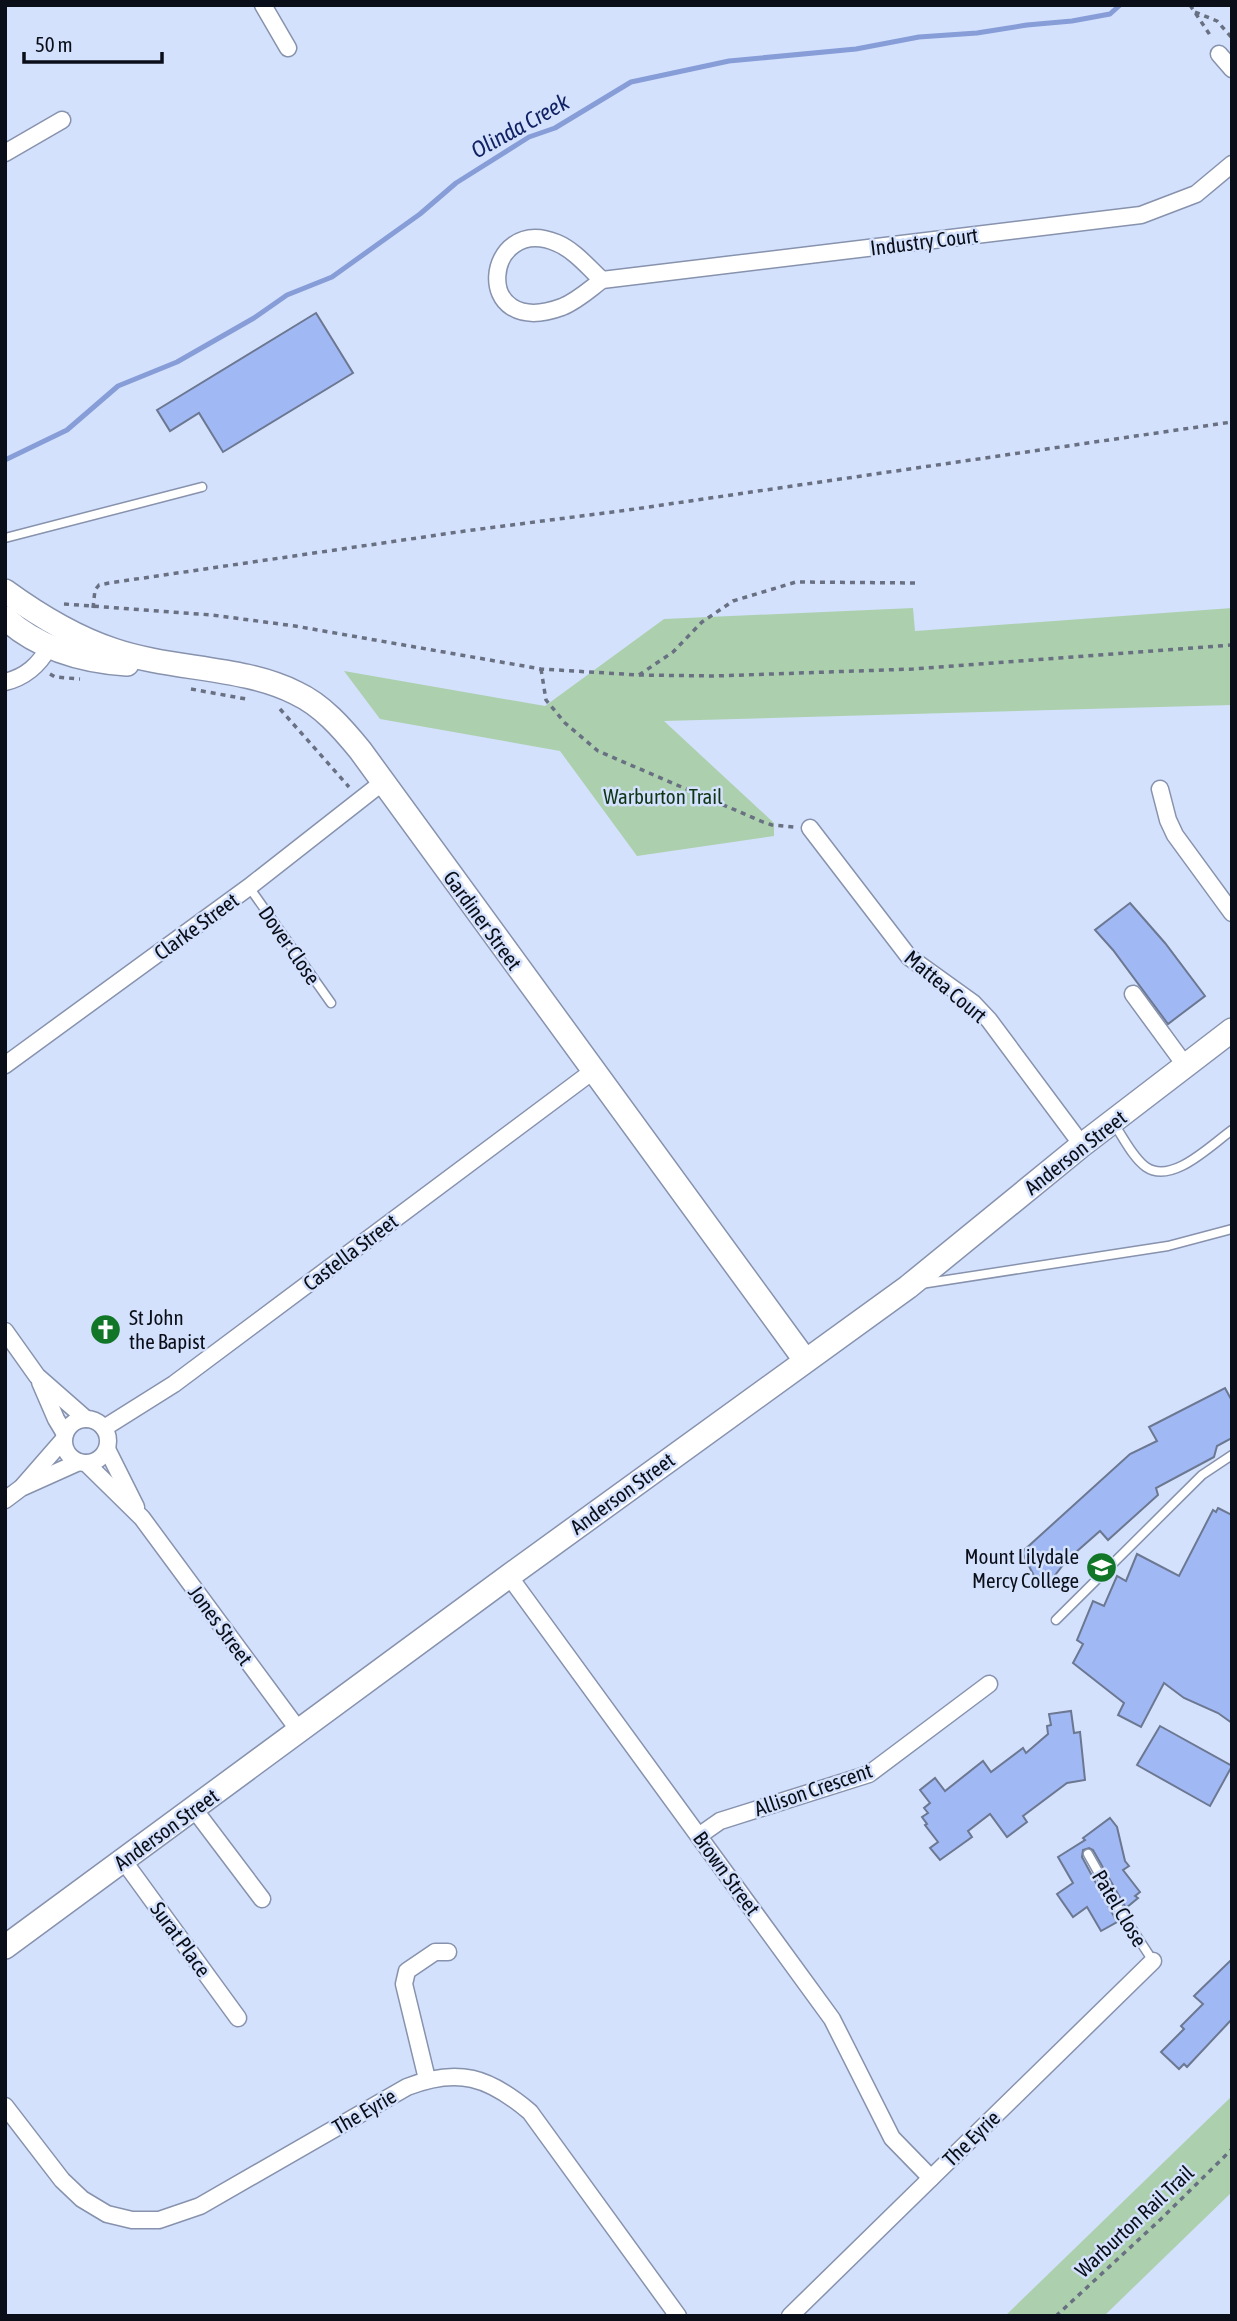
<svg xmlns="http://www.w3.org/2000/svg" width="1237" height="2321" font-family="'Asap Condensed',sans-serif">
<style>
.green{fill:#acd0ae}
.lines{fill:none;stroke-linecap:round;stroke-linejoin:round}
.stream{stroke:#869dd7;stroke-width:5}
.building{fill:#a0b9f4;stroke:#6c7791;stroke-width:2}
.service-casing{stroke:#8792ad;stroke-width:11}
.minor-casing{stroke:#8792ad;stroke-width:19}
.secondary-casing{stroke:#8792ad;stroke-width:26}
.path{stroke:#687082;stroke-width:3.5;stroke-dasharray:5 5;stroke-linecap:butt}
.service{stroke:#fff;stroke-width:8}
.minor{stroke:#fff;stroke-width:16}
.secondary{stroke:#fff;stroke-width:23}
.labels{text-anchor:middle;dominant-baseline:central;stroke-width:5;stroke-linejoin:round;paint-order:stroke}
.street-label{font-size:21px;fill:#0a0e18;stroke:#d4e1fd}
.park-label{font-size:21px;fill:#0f3515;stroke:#d4e1fd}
.poi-label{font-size:21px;fill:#0a0e18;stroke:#d4e1fd;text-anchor:start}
.water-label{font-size:23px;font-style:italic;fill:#102264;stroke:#d4e1fd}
</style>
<rect width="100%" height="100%" fill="#d4e1fd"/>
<g class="green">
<polygon points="913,608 915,631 1232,608 1232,705 664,721 774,823 774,836 637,856 560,751 380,719 344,671 545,706 664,619"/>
<polygon points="1232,2096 1232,2192 1104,2316 1005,2316"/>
</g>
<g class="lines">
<polyline class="stream" points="5,460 67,430 118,386 177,362 254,318 287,295 332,277 420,214 456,183 529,137 555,128 631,82 729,61 856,49 919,37 977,33 1027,25 1072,21 1110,14 1120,5"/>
</g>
<g class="building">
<polygon points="316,313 353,373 223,452 199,413 170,431 157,410"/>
<polygon points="1130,903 1165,943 1205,996 1168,1024 1113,950 1095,930"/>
<polygon points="1225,1388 1232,1401 1232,1438 1217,1446 1214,1457 1156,1488 1158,1495 1108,1540 1100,1531 1067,1560 1052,1579 1045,1571 1036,1580 1022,1552 1130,1454 1157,1441 1149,1427"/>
<polygon points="1218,1508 1232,1515 1232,1723 1218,1713 1184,1698 1164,1683 1141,1727 1118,1715 1124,1703 1073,1663 1083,1644 1077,1640 1093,1601 1104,1606 1117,1576 1126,1581 1137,1554 1179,1576 1213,1510 1216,1512"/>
<polygon points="1071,1711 1074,1733 1080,1732 1085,1780 1067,1783 1023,1816 1027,1822 1007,1837 990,1814 968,1831 972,1837 940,1860 930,1848 938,1842 925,1825 927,1824 922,1817 928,1813 924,1808 930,1803 920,1790 935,1778 945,1791 983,1761 991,1772 1023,1748 1026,1753 1048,1734 1047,1726 1051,1725 1049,1714"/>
<polygon points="1160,1726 1232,1766 1210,1806 1137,1765"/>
<polygon points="1110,1818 1117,1827 1125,1861 1129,1866 1123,1870 1140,1892 1135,1896 1138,1898 1126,1908 1093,1850 1089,1848 1083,1850 1082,1857 1117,1922 1101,1931 1087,1907 1073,1917 1057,1894 1073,1883 1058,1857 1085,1840 1083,1838"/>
<polygon points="1232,1959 1232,2019 1187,2067 1184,2064 1179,2069 1161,2052 1184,2029 1181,2026 1203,2004 1194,1996"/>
</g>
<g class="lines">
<defs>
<g id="service">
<polyline points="5,538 202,487"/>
<polyline points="249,887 331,1003"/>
<path d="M 1113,1123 C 1123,1136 1132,1157 1146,1167 C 1172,1185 1211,1145 1232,1130"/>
<polyline points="921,1284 1168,1246 1232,1229"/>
<polyline points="1056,1620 1202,1475 1232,1455"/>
<polyline points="1088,1854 1119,1909 1153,1961"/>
</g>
<g id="minor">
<polyline points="263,5 288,48"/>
<polyline points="1219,54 1232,69"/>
<polyline points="5,153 62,120"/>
<path d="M 602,280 C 589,268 574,250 557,243 C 484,212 469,341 562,307 C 577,301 590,289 602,280 L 1141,215 L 1196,194 L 1232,164"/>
<path d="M 5,682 C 26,677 39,665 49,647"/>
<polyline points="1160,789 1168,820 1175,835 1232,913"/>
<polyline points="810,828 909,957 973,1003 989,1020 1082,1145"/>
<polyline points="1133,994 1185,1065"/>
<polyline points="5,1065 249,887 383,782"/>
<polyline points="5,1331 37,1376 86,1419"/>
<polyline points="40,1382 56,1419 65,1434"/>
<circle cx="86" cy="1441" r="22"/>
<polyline points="104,1428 174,1384 593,1071"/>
<polyline points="107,1449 136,1507"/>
<polyline points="86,1463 142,1518 300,1732"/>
<polyline points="23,1486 64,1439"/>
<polyline points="5,1500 21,1488 79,1462"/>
<polyline points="509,1576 832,2019 892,2138 931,2178"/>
<polyline points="194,1809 262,1899"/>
<polyline points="700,1835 720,1821 869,1774 989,1684"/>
<polyline points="123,1860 238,2018"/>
<polyline points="427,2079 404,1984 407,1971 435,1952 448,1952"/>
<path d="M 5,2106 L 62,2180 L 82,2199 L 107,2214 L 132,2220 L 159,2220 L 200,2206 L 407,2087 C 458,2067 489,2077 530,2112 L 678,2316"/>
<polyline points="790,2316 1153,1961"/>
</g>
<g id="secondary">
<path d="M 5,591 C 38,615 74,637 113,650 C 171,670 243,666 296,693 C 322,705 342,728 360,750 L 805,1360"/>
<path d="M 5,618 C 39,649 82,661 127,664"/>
<polyline points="5,1947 509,1576 908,1287 1082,1145 1232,1030"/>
</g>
</defs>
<use href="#service" class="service-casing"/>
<use href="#minor" class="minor-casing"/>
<use href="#secondary" class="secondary-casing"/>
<g class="path">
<polyline points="1190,5 1212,38"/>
<polyline points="1195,12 1217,21 1232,38"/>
<polyline points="64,604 212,615 295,626 541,669 639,675 715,676 913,669 1232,645"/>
<polyline points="93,608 95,590 99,585 109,583 465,531 628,510 1232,422"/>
<polyline points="541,669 546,700 565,723 598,751 763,822 772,825 794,827"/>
<polyline points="50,674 55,677 80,679"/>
<polyline points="639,675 673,652 702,622 733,601 796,582 915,583"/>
<polyline points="191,689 246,699"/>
<polyline points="280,709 349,787"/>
<polyline points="1056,2316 1161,2219 1232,2149"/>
</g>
<use href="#service" class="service"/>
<use href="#minor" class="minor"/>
<use href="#secondary" class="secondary"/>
</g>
<defs>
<symbol id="church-disc" viewBox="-11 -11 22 22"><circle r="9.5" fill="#117628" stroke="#d4e1fd"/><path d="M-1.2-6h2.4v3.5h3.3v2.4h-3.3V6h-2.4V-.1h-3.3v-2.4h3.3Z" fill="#fff"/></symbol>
<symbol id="school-disc" viewBox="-11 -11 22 22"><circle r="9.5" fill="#117628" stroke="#d4e1fd"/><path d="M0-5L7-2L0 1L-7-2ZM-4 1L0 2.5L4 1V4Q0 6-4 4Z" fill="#fff"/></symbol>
</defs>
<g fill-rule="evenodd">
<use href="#church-disc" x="88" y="1312" width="35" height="35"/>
<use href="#school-disc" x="1084" y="1550" width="35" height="35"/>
</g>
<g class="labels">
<g class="street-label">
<text transform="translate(924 241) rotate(-7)">Industry Court</text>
<text transform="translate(483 920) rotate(54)">Gardiner Street</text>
<text transform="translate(196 926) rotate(-36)">Clarke Street</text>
<text transform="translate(290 945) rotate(55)">Dover Close</text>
<text transform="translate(946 986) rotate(40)">Mattea Court</text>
<text transform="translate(1075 1152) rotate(-38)">Anderson Street</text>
<text transform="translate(350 1252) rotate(-37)">Castella Street</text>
<text transform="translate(622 1493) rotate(-36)">Anderson Street</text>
<text transform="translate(221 1625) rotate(54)">Jones Street</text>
<text transform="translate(813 1789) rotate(-19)">Allison Crescent</text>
<text transform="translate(166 1829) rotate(-36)">Anderson Street</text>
<text transform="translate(727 1873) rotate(54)">Brown Street</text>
<text transform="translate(1120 1908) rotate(59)">Patel Close</text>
<text transform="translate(181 1939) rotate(54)">Surat Place</text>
<text transform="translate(364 2111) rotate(-30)">The Eyrie</text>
<text transform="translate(971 2138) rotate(-44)">The Eyrie</text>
<text transform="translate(1134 2221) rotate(-43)">Warburton Rail Trail</text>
</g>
<g class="park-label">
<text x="663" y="796">Warburton Trail</text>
</g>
<g class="poi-label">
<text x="129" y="1317">St John<tspan x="129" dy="24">the Bapist</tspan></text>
<text x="1079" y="1556" text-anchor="end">Mount Lilydale<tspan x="1079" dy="24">Mercy College</tspan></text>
</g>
<g class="water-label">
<text transform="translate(520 126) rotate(-29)">Olinda Creek</text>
</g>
</g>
<rect width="1237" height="2321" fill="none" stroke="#0a0e18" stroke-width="14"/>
<path d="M24 52v10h138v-10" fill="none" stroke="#0a0e18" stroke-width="3.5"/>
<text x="35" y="52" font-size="21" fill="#0a0e18" stroke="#d4e1fd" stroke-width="5" paint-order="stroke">50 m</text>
</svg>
